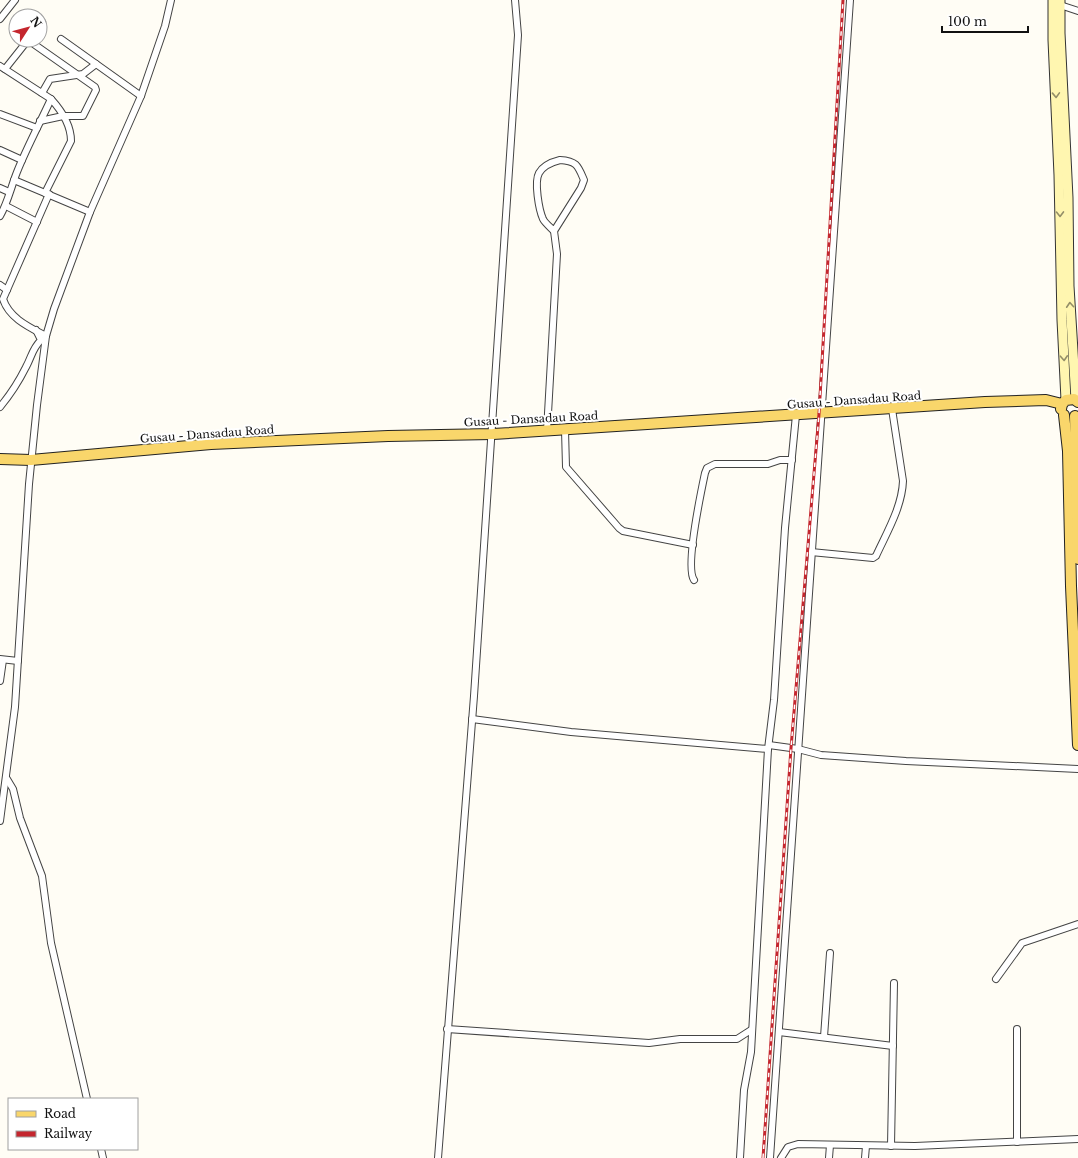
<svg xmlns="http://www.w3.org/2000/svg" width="1078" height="1158" font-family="'Libre Baskerville',serif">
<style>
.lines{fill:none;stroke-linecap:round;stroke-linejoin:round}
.street-casing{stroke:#444;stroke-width:8}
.secondary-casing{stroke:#333;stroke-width:11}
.primary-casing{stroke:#222;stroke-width:12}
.street{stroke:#fff;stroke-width:6}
.secondary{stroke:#fff6b0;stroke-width:9}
.primary{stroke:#f9d66b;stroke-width:10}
.rail-casing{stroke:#c4262e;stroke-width:3}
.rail{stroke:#fff;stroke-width:1.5;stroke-dasharray:4.5;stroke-linecap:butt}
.oneway{stroke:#948f68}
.labels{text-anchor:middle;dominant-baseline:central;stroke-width:4;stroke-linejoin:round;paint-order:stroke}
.street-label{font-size:11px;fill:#111;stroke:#fff}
</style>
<rect width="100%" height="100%" fill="#fffdf5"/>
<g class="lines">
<defs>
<g id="street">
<polyline points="1060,5 1078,11"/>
<polyline points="0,19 15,0"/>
<polyline points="40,25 42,22"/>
<polyline points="61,39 141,96"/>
<polyline points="28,40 95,87 96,90 83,116 63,116 40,121"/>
<polyline points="0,66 51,99"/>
<polyline points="5,69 28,40"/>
<polyline points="42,93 50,79 83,74 96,64"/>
<polyline points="0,114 37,128"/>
<polyline points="0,150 22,160"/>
<path d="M 560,160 C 577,161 578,166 584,180 L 581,188 L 554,231 C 550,227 545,223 543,219 C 539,210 534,182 539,173 C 543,166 552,162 560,160 Z"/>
<polyline points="14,180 90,212"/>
<polyline points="0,188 9,192"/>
<polyline points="6,206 37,222"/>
<path d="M 0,216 C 8,202 11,187 17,172 C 27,147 40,123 51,99 C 61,110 71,125 71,141 L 45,193"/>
<polyline points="0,285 7,290"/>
<path d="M 46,336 C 29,327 9,318 3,299 L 49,194"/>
<path d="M 0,407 C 10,395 19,381 26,367 C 32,356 32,349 41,340 L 36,330"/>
<polyline points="565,430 566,467 619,528 623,531 693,545"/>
<polyline points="547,431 557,254 554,231"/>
<path d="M 811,552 L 873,558 L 876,556 C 887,532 902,507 903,481 L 892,409"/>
<path d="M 694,580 C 685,567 701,492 705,473 L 707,468 L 715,464 L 768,464 L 780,460 L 792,460"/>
<polyline points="0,659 18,661"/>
<polyline points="0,681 3,660"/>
<polyline points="472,719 571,732 768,749"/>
<polyline points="769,745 798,749 821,755 906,761 1078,769"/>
<polyline points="7,779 13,789 20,818 42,876 51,943 87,1099"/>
<polyline points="0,821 15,707 29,484 37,405 46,336 54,309 90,212 141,96 165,26 171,0"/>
<polyline points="996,979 1022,943 1078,924"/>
<polyline points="447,1029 649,1043 680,1039 737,1039 751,1030"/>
<polyline points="1017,1029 1017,1142"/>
<polyline points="779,1032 893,1046"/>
<polyline points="824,1037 830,953"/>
<polyline points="891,1146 894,983"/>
<polyline points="101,1149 103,1158"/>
<polyline points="438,1158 474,696 518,35 515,0"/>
<polyline points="740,1158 744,1090 751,1052 768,749 774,700 785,528 796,415"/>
<polyline points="770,1158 850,0"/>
<polyline points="781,1158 788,1147 798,1144 915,1146 1078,1139"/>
<polyline points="829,1158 830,1145"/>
<polyline points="865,1158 866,1146"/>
</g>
<g id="secondary">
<polyline points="1053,0 1053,40 1059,175 1062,320 1066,400"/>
<polyline points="1060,0 1060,33 1068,198 1069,286 1076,400"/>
</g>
<g id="primary">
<polyline points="1061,409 1062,404 1066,400 1074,399 1078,402"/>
<polyline points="1064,415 1068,451 1071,586 1078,745"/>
<polyline points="1075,416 1078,559"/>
<polyline points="0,459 31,460 211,444 388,436 493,434 985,402 1046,400 1062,404"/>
</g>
</defs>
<use href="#street" class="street-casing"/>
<use href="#secondary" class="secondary-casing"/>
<use href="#primary" class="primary-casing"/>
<use href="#street" class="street"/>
<use href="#secondary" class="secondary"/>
<use href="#primary" class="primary"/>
<defs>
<polyline id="rail" points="763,1158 791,748 819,414 843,0"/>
</defs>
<use href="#rail" class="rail-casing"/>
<use href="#rail" class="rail"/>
</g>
<defs><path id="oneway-chevron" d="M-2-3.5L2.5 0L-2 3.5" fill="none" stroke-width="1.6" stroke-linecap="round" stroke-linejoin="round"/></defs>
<g class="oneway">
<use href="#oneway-chevron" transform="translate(1056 95) rotate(88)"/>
<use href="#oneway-chevron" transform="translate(1060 214) rotate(89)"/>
<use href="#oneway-chevron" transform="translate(1070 305) rotate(-94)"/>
<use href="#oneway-chevron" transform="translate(1064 358) rotate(87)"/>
</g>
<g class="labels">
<g class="street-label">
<text transform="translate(854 400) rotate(-4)">Gusau - Dansadau Road</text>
<text transform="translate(531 419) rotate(-3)">Gusau - Dansadau Road</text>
<text transform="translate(207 434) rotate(-4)">Gusau - Dansadau Road</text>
</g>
</g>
<rect x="8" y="1098" width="130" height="52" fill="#ffffff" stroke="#a0a0a0"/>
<rect x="16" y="1111" width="20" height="6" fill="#f9d66b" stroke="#a0a0a0"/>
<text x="44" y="1118" font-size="12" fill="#111111">Road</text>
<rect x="16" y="1131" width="20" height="6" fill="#c4262e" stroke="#a0a0a0"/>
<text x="44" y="1138" font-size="12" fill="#111111">Railway</text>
<g transform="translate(28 28) rotate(54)"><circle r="19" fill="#ffffff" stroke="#a0a0a0"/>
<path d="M0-3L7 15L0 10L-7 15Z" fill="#c4262e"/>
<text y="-6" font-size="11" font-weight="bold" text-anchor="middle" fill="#111111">N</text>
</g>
<path d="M942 26v6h86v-6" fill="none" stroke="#111111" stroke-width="2"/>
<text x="948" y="26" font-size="12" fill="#111111" stroke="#ffffff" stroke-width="3" paint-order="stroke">100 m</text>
</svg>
